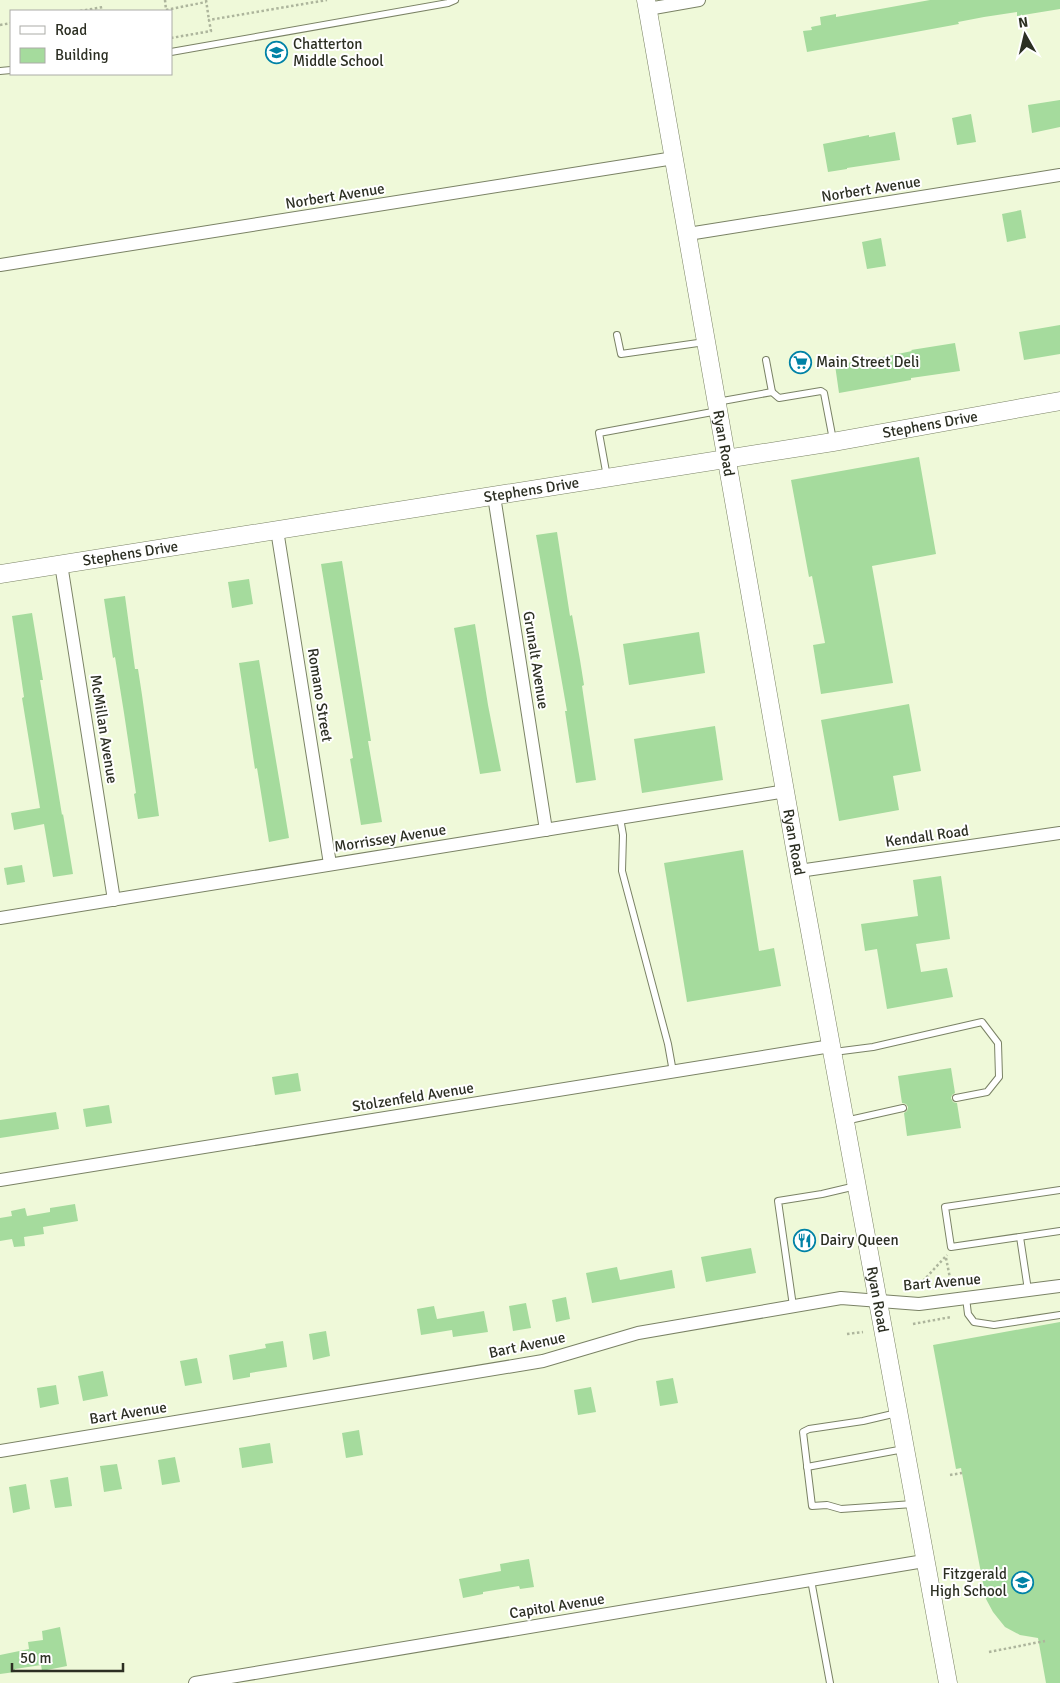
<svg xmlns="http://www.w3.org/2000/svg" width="1060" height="1683" font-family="Signika,sans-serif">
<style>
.building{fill:#a5db9d}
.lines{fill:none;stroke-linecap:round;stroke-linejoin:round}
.lane-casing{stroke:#7a8265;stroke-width:8}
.street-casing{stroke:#7a8265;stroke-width:14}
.secondary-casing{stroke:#7a8265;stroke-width:19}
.path{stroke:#adb59c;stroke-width:2.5;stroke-dasharray:2.5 2.5;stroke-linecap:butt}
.lane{stroke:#fff;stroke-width:6}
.street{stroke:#fff;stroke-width:12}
.secondary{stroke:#fff;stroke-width:18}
.labels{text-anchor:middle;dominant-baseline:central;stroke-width:4;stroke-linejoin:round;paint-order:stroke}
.poi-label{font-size:15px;fill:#2c2f23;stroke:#fff;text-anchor:start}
.street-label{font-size:15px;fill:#2c2f23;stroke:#fff}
</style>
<rect width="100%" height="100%" fill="#eff9d9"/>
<g class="building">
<polygon points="930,0 1060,0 1060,9 1017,16 1017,12 984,17 958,22 959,24 807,52 803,31 812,30 811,27 821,25 820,17 836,14 836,17"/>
<polygon points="1060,100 1060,127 1032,133 1028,105"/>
<polygon points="971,114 976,142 957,145 952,118"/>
<polygon points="895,132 900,160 847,168 847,169 828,172 823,144 869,135 869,137"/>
<polygon points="1021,210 1026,238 1007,242 1002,214"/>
<polygon points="881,238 886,266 867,269 862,242"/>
<polygon points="1060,325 1060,354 1024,360 1019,332"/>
<polygon points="955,343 960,371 911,378 911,380 884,385 839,393 835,365 888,356 912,351 911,350"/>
<polygon points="919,457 936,554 872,566 893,683 821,694 813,645 825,643 812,576 809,577 791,480"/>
<polygon points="557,532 570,616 572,615 580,660 584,685 582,686 596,780 576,783 565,711 567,711 536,535"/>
<polygon points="342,561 371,741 368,741 382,822 361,825 350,759 353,758 321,564"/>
<polygon points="249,579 253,604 232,608 228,582"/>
<polygon points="125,596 135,669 138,669 142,695 159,816 138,819 134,794 136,793 124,713 115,657 113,658 104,599"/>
<polygon points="32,613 43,680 40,680 62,815 63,814 73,874 53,877 44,824 14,830 11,813 40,808 22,698 24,697 12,616"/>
<polygon points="475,624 488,705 501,771 480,774 454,628"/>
<polygon points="699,632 705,673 629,685 623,644"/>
<polygon points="259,660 289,838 269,842 257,768 255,769 239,663"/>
<polygon points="909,704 921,771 893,776 899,810 839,821 821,720"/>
<polygon points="715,726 723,780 642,793 634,739"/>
<polygon points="743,850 759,951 774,948 781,986 687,1002 664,863"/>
<polygon points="22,865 25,882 7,885 4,868"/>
<polygon points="941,876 950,939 916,944 921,972 947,968 953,997 887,1009 877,949 865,951 861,924 918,916 913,880"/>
<polygon points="951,1068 955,1093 952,1095 951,1098 953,1102 957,1103 961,1128 907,1136 904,1113 907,1111 908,1107 906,1104 902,1103 898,1076"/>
<polygon points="298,1073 301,1091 275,1095 272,1077"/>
<polygon points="109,1105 112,1123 86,1127 83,1109"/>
<polygon points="56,1112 59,1129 0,1138 0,1120"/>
<polygon points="75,1204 78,1221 43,1227 44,1234 24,1237 25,1246 14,1247 12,1239 0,1241 0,1218 12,1216 11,1211 25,1208 27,1216 50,1212 50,1208"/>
<polygon points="751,1248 756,1273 706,1282 701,1257"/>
<polygon points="617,1267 620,1280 672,1270 675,1288 592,1303 586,1273"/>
<polygon points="566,1297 570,1319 556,1322 552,1300"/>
<polygon points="526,1303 531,1328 513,1331 509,1306"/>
<polygon points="434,1306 437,1319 484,1311 488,1332 453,1337 452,1330 421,1335 417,1309"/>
<polygon points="1060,1322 1060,1683 1046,1683 1038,1638 1020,1635 1005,1627 993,1612 986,1599 961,1468 956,1469 933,1345"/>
<polygon points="326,1331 330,1356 313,1360 309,1334"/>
<polygon points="283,1341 287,1367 250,1373 250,1377 233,1380 229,1355 266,1348 265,1344"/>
<polygon points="197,1358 202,1383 185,1386 180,1361"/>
<polygon points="103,1371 108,1396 83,1401 78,1376"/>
<polygon points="673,1378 678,1403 660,1406 656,1381"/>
<polygon points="56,1385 59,1404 40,1408 37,1388"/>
<polygon points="591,1387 596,1412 578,1415 574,1390"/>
<polygon points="359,1430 363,1455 346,1458 342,1433"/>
<polygon points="270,1443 273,1463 242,1468 239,1448"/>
<polygon points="175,1457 180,1482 162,1485 158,1460"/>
<polygon points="117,1464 122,1489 104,1492 100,1466"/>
<polygon points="68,1477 72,1506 55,1508 50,1480"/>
<polygon points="26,1484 30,1509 13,1513 9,1487"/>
<polygon points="529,1559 534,1587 520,1589 519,1586 483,1592 483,1594 463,1598 459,1579 501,1571 500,1564"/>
<polygon points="60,1627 67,1666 42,1671 41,1665 15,1669 15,1672 0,1674 0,1655 29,1649 28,1642 43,1640 42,1631"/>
</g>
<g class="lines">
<defs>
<g id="lane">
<polyline points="171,52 448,3 455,0"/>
<polyline points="0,71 11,70"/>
<polyline points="617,335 621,354 705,342"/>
<polyline points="766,360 772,392 779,398 821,391 824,393 833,440"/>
<polyline points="717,402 772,392"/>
<polyline points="607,477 599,433 718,411"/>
<polyline points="620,818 623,835 622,871 668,1044 673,1072"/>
<polyline points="834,1052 873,1047 982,1022 998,1043 999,1077 987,1092 956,1098"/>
<polyline points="845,1121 903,1108"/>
<polyline points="1060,1190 945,1207 951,1247 1060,1231"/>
<polyline points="1020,1237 1028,1290"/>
<polyline points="966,1298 968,1314 974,1322 994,1325 1060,1315"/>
<polyline points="793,1306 778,1201 822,1194 856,1186"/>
<polyline points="897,1413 863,1421 809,1429 803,1432 812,1506 827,1505 841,1509 913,1504"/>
<polyline points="807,1467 904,1449"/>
<polyline points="811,1580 830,1683"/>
</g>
<g id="street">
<polyline points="648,9 699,0"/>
<polyline points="688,234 1060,175"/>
<polyline points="0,265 674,158"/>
<polyline points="494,496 546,830"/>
<polyline points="277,530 330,864"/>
<polyline points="61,564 114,900"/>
<polyline points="799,871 1060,833"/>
<polyline points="0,918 786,791"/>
<polyline points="0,1180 831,1046"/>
<polyline points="0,1451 543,1361 638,1333 841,1298 919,1304 1060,1286"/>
<polyline points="195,1683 924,1561"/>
</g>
<g id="secondary">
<path id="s1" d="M 646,0 L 799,871 L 948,1683"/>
<path id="s2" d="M 0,574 L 833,442 L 1060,401"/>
</g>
</defs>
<use href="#lane" class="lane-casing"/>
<use href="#street" class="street-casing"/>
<use href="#secondary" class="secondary-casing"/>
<g class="path">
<polyline points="165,0 166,10"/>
<polyline points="206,0 209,20"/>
<polyline points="166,10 206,2"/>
<polyline points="80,11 103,7"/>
<polyline points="0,25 11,23"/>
<polyline points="171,38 211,31 209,20 327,0"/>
<polyline points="946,1258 950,1278"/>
<polyline points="923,1281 947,1255"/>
<polyline points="913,1324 951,1317"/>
<polyline points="847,1334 863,1332"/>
<polyline points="950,1475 962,1473"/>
<polyline points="989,1652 1045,1641"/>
</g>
<use href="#lane" class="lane"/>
<use href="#street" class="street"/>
<use href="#secondary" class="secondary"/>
</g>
<defs>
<symbol id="school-ring" viewBox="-11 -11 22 22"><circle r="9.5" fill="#fff" stroke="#0082a6" stroke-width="1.5"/><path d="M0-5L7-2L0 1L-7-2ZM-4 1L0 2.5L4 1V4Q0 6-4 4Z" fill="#0082a6"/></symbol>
<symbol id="supermarket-ring" viewBox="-11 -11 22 22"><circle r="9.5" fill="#fff" stroke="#0082a6" stroke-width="1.5"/><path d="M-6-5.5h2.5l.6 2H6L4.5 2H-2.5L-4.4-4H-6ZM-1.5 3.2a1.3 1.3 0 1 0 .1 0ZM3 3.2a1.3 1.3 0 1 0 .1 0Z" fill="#0082a6"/></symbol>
<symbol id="restaurant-ring" viewBox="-11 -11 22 22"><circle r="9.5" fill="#fff" stroke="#0082a6" stroke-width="1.5"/><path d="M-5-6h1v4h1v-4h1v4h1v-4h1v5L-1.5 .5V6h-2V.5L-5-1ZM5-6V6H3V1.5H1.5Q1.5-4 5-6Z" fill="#0082a6"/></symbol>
</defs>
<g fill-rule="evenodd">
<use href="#school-ring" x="264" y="40" width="25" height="25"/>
<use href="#supermarket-ring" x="788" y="350" width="25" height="25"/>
<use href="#restaurant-ring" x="792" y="1228" width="25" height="25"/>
<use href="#school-ring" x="1010" y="1570" width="25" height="25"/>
</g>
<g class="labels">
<g class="poi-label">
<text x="293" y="44">Chatterton<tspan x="293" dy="17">Middle School</tspan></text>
<text x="816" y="362">Main Street Deli</text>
<text x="820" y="1240">Dairy Queen</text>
<text x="1007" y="1574" text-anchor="end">Fitzgerald<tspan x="1007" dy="17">High School</tspan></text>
</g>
<g class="street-label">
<text transform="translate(871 189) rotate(-9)">Norbert Avenue</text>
<text transform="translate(335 196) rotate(-9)">Norbert Avenue</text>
<text stroke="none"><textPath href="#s2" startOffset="942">Stephens Drive</textPath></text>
<text stroke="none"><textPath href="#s1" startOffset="450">Ryan Road</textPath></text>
<text stroke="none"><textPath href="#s2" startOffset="538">Stephens Drive</textPath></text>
<text stroke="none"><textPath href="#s2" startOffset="132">Stephens Drive</textPath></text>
<text transform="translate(536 660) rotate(81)">Grunalt Avenue</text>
<text transform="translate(320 695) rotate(81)">Romano Street</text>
<text transform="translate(104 729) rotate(81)">McMillan Avenue</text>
<text transform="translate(927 836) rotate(-8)">Kendall Road</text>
<text transform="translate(390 838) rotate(-9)">Morrissey Avenue</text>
<text stroke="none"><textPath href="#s1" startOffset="855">Ryan Road</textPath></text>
<text transform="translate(413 1097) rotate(-9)">Stolzenfeld Avenue</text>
<text transform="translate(942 1282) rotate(-5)">Bart Avenue</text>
<text stroke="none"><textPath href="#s1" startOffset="1320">Ryan Road</textPath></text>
<text transform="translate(527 1345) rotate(-12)">Bart Avenue</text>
<text transform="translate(128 1413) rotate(-9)">Bart Avenue</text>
<text transform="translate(557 1606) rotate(-9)">Capitol Avenue</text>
</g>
</g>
<rect x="10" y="10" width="162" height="65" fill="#ffffff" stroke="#abaca7"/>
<rect x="20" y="26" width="25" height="8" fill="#ffffff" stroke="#abaca7"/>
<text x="55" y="35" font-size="15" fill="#2c2f23">Road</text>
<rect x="20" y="48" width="25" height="15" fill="#a5db9d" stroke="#abaca7"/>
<text x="55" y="60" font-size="15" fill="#2c2f23">Building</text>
<g transform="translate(1025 35) rotate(352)" stroke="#ffffff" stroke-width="4" paint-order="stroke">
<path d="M0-4L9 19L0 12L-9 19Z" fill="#2c2f23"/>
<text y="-8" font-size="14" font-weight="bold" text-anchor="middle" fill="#2c2f23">N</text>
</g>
<path d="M12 1663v8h111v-8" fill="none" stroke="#2c2f23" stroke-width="2.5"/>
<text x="20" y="1663" font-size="15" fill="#2c2f23" stroke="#ffffff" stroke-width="4" paint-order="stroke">50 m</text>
</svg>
